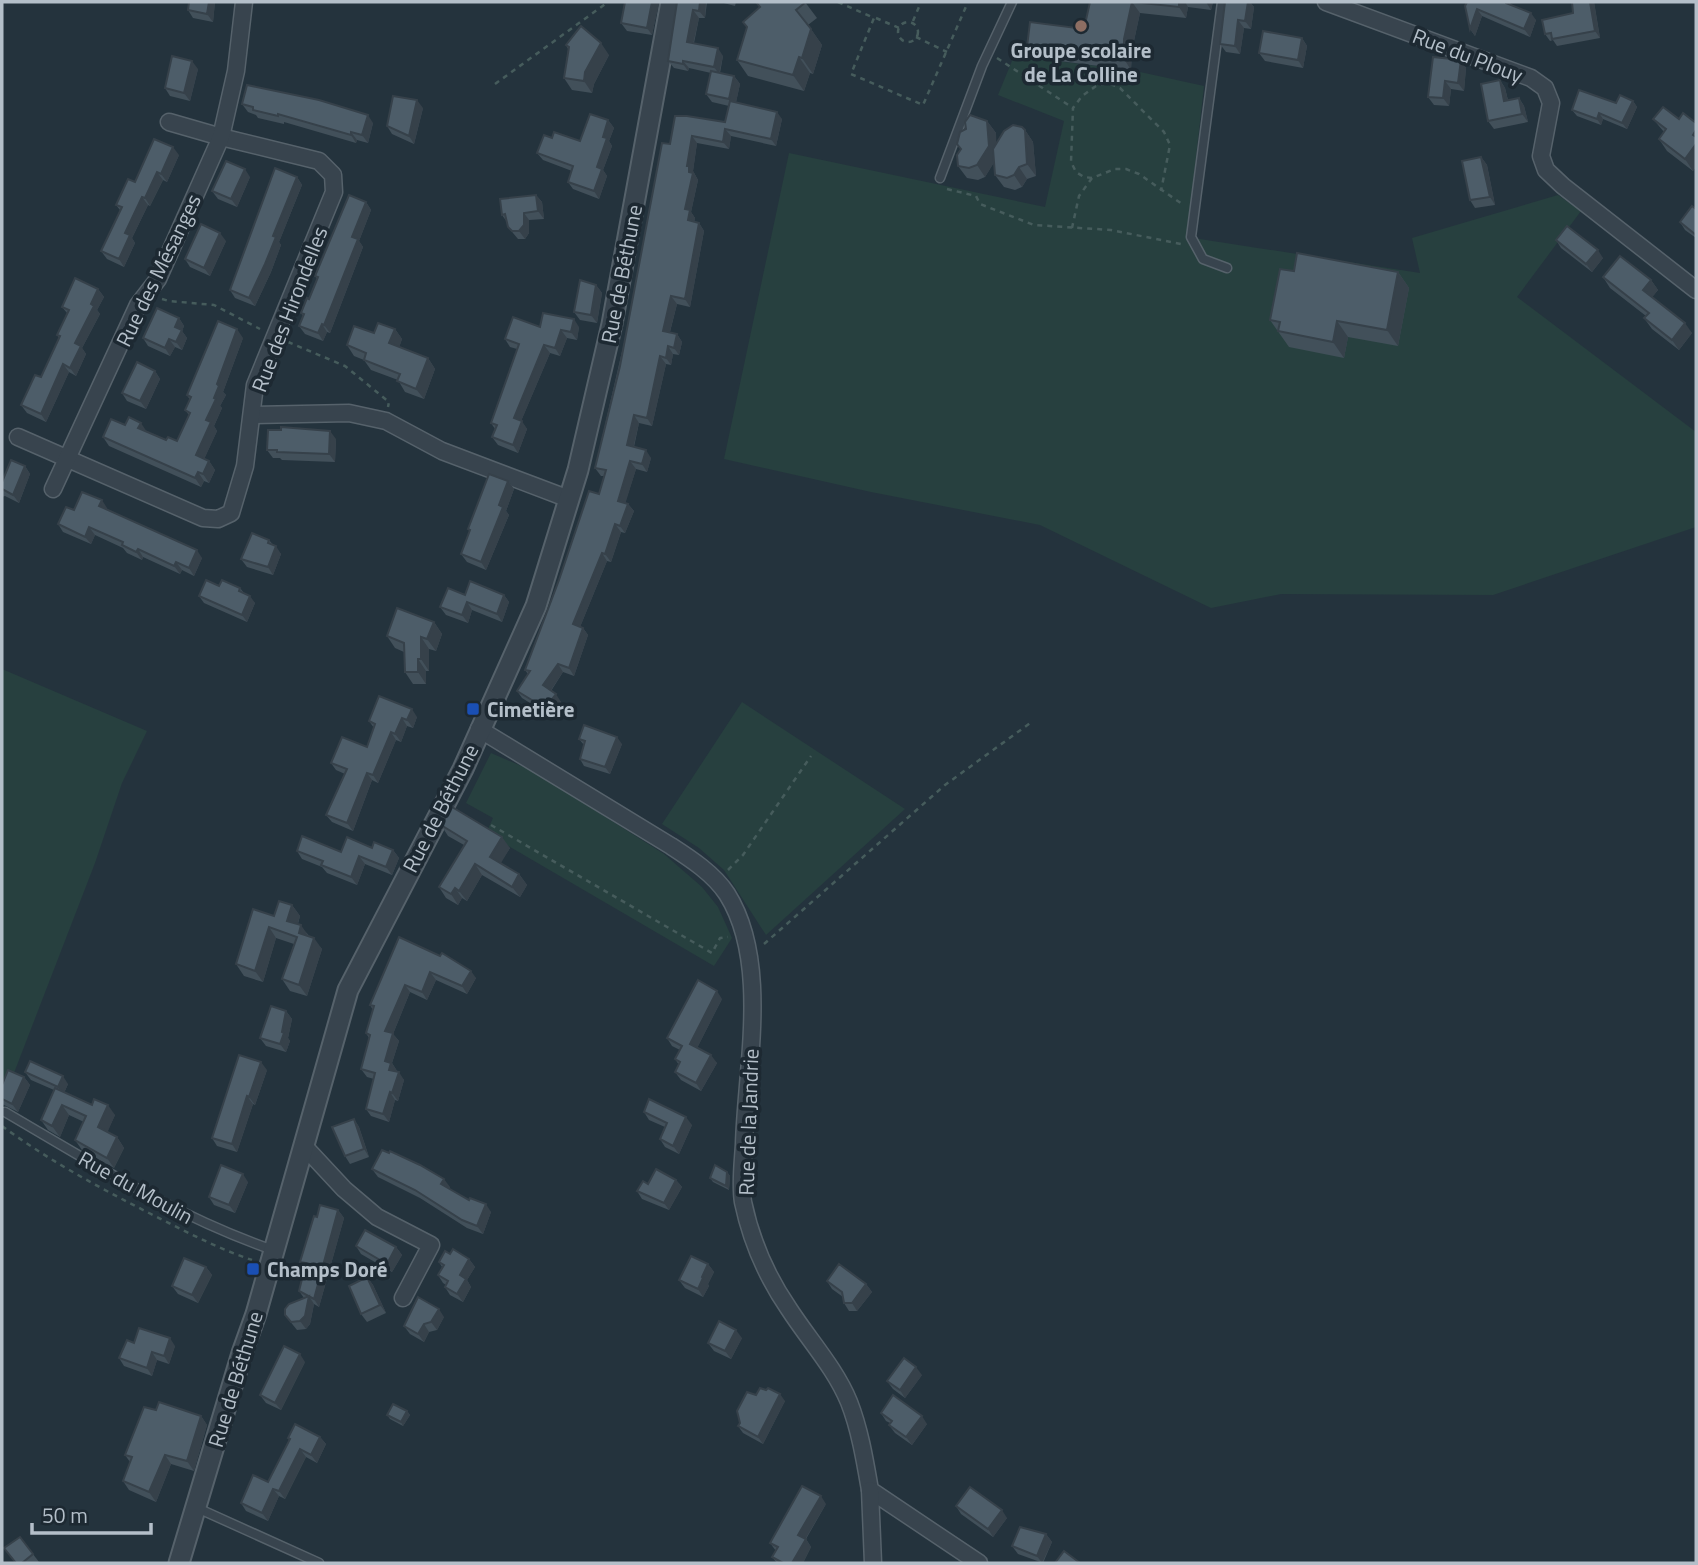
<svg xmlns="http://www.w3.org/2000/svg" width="1698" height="1565" font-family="'Titillium Web',sans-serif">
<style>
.green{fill:#27403f}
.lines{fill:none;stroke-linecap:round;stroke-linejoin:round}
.service-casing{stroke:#56626b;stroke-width:11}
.minor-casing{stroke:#56626b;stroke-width:19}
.tertiary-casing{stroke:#56626b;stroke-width:23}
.path{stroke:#465c5c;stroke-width:2.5;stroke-dasharray:5 5;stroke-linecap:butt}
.service{stroke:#38444e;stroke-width:8}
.minor{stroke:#38444e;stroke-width:16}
.tertiary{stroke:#38444e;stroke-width:19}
.wall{fill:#42505a}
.shaded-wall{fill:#36414a}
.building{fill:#4d5d69;stroke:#36414a;stroke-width:2}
.education-dot{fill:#8d6e63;stroke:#1d2932;stroke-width:2.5}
.transit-dot{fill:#1a4fb4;stroke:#1d2932;stroke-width:2.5}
.labels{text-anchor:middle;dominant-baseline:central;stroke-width:7;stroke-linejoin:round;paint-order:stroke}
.poi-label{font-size:21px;font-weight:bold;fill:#b4bfc9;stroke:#1d2932;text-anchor:start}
.street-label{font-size:21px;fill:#b4bfc9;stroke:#1d2932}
</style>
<rect width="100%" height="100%" fill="#24333d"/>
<g class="green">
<polygon points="1014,56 1131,70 1204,86 1187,237 1420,273 1412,238 1558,195 1581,211 1517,297 1696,432 1696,527 1493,595 1281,594 1211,608 1040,525 871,492 724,459 789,153 1045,207 1064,121 998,95"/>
<polygon points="2,669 147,731 122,783 95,863 2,1104 5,1112 2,1112"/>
<polygon points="742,702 905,809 766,935 724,870 699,848 662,824"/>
<polygon points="491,753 533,771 664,854 702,887 718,907 732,938 714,966 486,833 493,818 466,803"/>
</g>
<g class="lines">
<defs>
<g id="service">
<polyline points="1222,2 1191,237 1203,259 1227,268"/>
<polyline points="940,178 982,66 1012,2"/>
<path d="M 5,1112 C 92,1163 177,1217 273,1250"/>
<polyline points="195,1507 319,1563"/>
</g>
<g id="minor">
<polyline points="1326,2 1531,78 1545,88 1551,103 1541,156 1546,170 1563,186 1696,290"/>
<polyline points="253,415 349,413 386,421 442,451 569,499"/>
<polyline points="18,437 203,518 218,519 231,513 245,466 255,385 334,192 333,175 319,161 221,137 169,122"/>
<polyline points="53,489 138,305 158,279 221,137 236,71 244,2"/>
<path d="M 479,729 L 671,846 C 691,859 714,874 727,894 C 770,962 746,1068 744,1144 C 743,1162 740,1184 743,1202 C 751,1240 767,1277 789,1309 C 809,1340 835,1368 849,1402 C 860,1430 865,1461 870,1490 L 979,1563"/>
<polyline points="303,1145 344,1189 377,1217 431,1245 403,1298"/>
<polyline points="870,1490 873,1563"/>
</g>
<polyline id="tertiary" points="179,1563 242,1353 256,1314 348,990 463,769 536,606 578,470 612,324 671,2"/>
</defs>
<use href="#service" class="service-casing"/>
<use href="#minor" class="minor-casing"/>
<use href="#tertiary" class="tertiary-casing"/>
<g class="path">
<polyline points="838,2 874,18 851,74 923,105 968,2"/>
<polyline points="876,18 899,28"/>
<polyline points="913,21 921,2"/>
<circle cx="908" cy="32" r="10"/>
<polyline points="916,37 947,52"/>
<polyline points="997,58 1073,108"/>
<polyline points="495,84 608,2"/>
<polyline points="1092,178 1084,177 1076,172 1071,162 1073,108 1082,96 1096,86 1108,83 1120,88 1164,132 1170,145 1161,191"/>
<polyline points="947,189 976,196 980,204 1034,225 1111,230 1181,244"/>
<polyline points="1072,228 1079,196 1092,178 1115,169 1126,169 1139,174 1182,204"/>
<polyline points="162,299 169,301 214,305 260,329"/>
<polyline points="288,342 345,366 389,402 388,407"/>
<polyline points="491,825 712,953 720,938 728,937"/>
<polyline points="728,870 743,855 811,756"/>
<polyline points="764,944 945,785 1033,721"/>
<path d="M 2,1126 C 48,1160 98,1187 149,1213 C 183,1230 216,1248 252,1260"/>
</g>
<use href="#service" class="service"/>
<use href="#minor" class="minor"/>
<use href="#tertiary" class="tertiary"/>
</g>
<g class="wall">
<polygon points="215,2 213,22 193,18 188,10"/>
<polygon points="625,2 659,2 652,35 627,31 621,23"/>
<polygon points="677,2 710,2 707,2 705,18 699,18 694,43 723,56 720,73 734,76 740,84 736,102 782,119 776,146 731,136 729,149 697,143 693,171 698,180 691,212 695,218 694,222 699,223 704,231 690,307 677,304 670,332 677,334 682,342 679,355 673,354 671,365 666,364 652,426 639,423 634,447 651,458 647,472 636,469 625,503 628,504 634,511 625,533 621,532 611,562 607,561 580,627 583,628 588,635 574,676 563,672 551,691 561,702 551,716 522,698 517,691 528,674 525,670 599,494 605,476 601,476 595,468 670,144 725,122 729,106 712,102 706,94 711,73 689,68 688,71 674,68 668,61"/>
<polygon points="720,2 736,2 735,6"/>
<polygon points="756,2 805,2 817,18 808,25 822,45 813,74 810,73 804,91 748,76 737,60 760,7"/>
<polygon points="1090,2 1213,2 1211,10 1188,7 1186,18 1140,13 1132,50 1131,70 1035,58 1027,47 1084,29"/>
<polygon points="1225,2 1250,2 1254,7 1251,29 1244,28 1240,54 1226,52 1220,44"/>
<polygon points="1467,2 1509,2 1512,5 1536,20 1530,37 1482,16 1475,36 1470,29"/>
<polygon points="1594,2 1600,38 1557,46 1553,40 1550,41 1545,34 1573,13"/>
<polygon points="1302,38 1307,46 1303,68 1265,61 1259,53"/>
<polygon points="566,45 609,55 594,84 592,93 572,90 564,78 568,49"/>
<polygon points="1461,60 1466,68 1464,91 1451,89 1449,106 1434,105 1428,97"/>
<polygon points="198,69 190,101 170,96 165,88"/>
<polygon points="1500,80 1505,88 1508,100 1519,98 1524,106 1528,122 1494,129 1488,121"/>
<polygon points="1633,101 1637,107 1627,129 1603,119 1601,125 1577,116 1572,110"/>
<polygon points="242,104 373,123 368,143 357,140 356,143 284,122 284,124 258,118 256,115 248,112"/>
<polygon points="423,108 414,144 392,134 387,126"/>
<polygon points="1653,119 1679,119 1696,123 1696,166 1693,171 1667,151 1659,139 1664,132"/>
<polygon points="608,120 614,128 609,141 612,146 603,170 607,176 599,199 573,189 568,182 572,171 543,160 537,153 552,138 580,141"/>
<polygon points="987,121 996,133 996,143 1025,130 1033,142 1036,176 1027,179 1022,187 1015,190 1004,187 995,175 994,162 985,177 978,180 967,178 958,166 961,149 957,144"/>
<polygon points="179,155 167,182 163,180 150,206 148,205 132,238 135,243 124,267 107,259 101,251 120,210 116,205 135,182"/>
<polygon points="1481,157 1487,165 1495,205 1475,208 1470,200"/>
<polygon points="250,177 237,207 218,199 212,191"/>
<polygon points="297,177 302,185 279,242 281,245 271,272 255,306 235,298 230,290"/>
<polygon points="536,195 542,202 544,219 529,220 529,233 525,239 518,239 508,227 507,222 502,215"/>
<polygon points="366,202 371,210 359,241 363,247 330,333 327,332 323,341 305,334 299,326 303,316 301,313 309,299 317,279 315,276"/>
<polygon points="1696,209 1696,238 1685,230 1680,222"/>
<polygon points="1556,240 1603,258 1592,272 1561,248"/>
<polygon points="226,241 210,276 190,267 185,259"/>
<polygon points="1294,271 1398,272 1409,288 1398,346 1348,337 1344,358 1289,347 1270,320"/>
<polygon points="1603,277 1651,280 1658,290 1652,297 1692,333 1679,350 1652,329 1644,318 1646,316 1610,288"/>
<polygon points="596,285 602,293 597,323 580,320 574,312"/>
<polygon points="98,289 104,297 97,310 100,314 82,348 86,354 76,376 69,372 46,422 27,413 21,405 41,377 59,338 57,335 67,313 62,307"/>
<polygon points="179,318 184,326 182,331 187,338 182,350 175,347 170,356 148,346 143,338"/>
<polygon points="540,327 579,327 577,340 567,338 560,356 550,353 521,421 527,429 518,453 498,445 492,437 495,429 491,423 517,349 510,347 505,339"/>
<polygon points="395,329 402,339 399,347 428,358 435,369 424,399 405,392 398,380 371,370 364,360 354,356 347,345 374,333"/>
<polygon points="243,338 223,392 226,395 220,406 222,408 214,426 217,431 204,459 209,461 215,470 209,483 204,481 201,487 109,446 103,437 125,425 147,432 166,440 177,441 189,415 185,410 190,400 187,395"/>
<polygon points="155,371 160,379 146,409 127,401 122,393"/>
<polygon points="336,439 335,462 282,460 280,458 273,458 267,450"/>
<polygon points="25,466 30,474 19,503 5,496 2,497 2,480 2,481"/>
<polygon points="508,481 514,489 506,511 509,515 486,570 467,562 461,554 470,531 468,529"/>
<polygon points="107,508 107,509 202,558 194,576 182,570 180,574 143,557 142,560 127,553 123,548 95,535 91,544 63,532 58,524 74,510"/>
<polygon points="269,540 281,554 273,575 247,567 241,559"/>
<polygon points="219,586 240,588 244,593 255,603 247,622 204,603 199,596"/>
<polygon points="465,595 504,595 509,602 502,622 472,610 468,623 446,615 440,607"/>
<polygon points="434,622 442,634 436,651 429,649 429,671 426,671 426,684 413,684 405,672 404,652 395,648 387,636"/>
<polygon points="417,717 413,728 407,726 401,742 396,740 378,783 372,780 353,831 332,822 326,815 345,774 336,770 331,763 367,747 374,728 369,721"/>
<polygon points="579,739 622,744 610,774 584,766 580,759 584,745"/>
<polygon points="441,825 510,848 500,863 519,874 527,885 520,897 482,875 467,901 462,898 458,905 446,898 439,887 464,845 448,836"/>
<polygon points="372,848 393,850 399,858 392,875 365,864 357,885 327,873 322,867 302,859 297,851 341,852"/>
<polygon points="292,905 300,916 298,924 322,949 307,996 290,991 282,979 294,944 276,938 263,982 244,976 236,964 274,916"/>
<polygon points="399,937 476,978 467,994 436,980 427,1000 410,992 393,1034 399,1041 392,1063 397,1071 397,1072 404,1080 398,1101 395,1100 389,1122 371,1116 366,1109 374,1079 367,1077 361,1069 369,1038 366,1033 373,1010 370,1005"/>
<polygon points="722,999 697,1048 717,1063 701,1091 681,1080 675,1072 679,1065 675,1059 680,1050 672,1046 667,1038"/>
<polygon points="286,1011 292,1019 288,1038 290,1041 286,1052 266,1046 260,1038"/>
<polygon points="267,1070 255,1105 253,1104 237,1152 217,1146 212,1138"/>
<polygon points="25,1072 68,1084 64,1093 115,1115 107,1132 117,1137 124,1148 114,1168 82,1150 75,1140 84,1122 69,1115 60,1137 48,1130 41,1120 54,1090 31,1080"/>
<polygon points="24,1077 30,1085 18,1112 2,1104 2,1085"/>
<polygon points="644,1112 692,1125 679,1154 665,1147 660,1139 665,1127 649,1120"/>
<polygon points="354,1119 359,1127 369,1157 350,1164 345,1156"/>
<polygon points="372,1169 450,1187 449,1189 491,1212 483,1234 467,1228 420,1198 378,1177"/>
<polygon points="727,1172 730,1176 729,1190 713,1182 710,1178"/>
<polygon points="676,1180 682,1187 669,1210 642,1199 637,1191"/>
<polygon points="248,1182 235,1213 214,1205 209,1197"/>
<polygon points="338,1210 344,1218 319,1307 314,1304 310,1324 306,1329 297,1330 285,1315 304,1298 299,1291 305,1269 300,1262 317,1217"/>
<polygon points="356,1246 396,1247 402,1255 392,1272 361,1254"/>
<polygon points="450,1254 469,1259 475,1267 467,1280 471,1287 463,1302 450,1295 445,1287 446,1285 443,1283 438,1275 442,1267 439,1262"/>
<polygon points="708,1264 714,1272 708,1284 709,1286 703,1297 685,1288 679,1280"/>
<polygon points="206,1267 212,1275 198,1303 178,1294 172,1286"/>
<polygon points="367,1277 373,1285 386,1313 367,1322 361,1314"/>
<polygon points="827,1281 866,1284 872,1292 857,1311 849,1311 844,1303 843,1297 832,1289"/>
<polygon points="444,1317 437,1330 429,1332 424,1342 410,1334 404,1326"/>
<polygon points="742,1338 731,1359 714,1351 708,1343"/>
<polygon points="175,1346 169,1364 157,1360 152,1376 124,1366 119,1358"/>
<polygon points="305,1362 281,1410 266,1403 260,1395"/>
<polygon points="922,1375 905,1398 893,1389 887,1381"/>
<polygon points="756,1395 785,1401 763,1444 743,1433 738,1426"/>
<polygon points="156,1410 201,1416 207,1425 194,1471 171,1464 156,1502 129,1490 123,1481 130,1462 125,1455"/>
<polygon points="407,1411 410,1415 403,1426 390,1419 387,1415"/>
<polygon points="881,1413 927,1424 912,1445 895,1433 889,1425 890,1423 886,1421"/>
<polygon points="320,1437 326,1444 317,1463 306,1457 285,1499 279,1496 268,1521 246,1511 241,1503 268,1482 289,1440 288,1438"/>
<polygon points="826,1504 806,1539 811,1547 803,1563 777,1563 772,1557 776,1551 770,1543"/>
<polygon points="956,1506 1007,1518 993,1537 961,1514"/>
<polygon points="1046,1534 1052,1542 1043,1563 1018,1554 1012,1546"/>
<polygon points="20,1537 39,1562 38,1563 15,1563"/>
</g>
<g class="shaded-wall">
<polygon points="209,2 215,2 213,22 207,14"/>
<polygon points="652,2 659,2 652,35 647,28"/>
<polygon points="700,2 706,2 705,18 699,11"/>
<polygon points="1132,2 1140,13 1132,50 1131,70 1124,59 1124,39"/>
<polygon points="1179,2 1185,2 1188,7 1186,18 1179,7"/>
<polygon points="1206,2 1213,2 1211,10"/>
<polygon points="1248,2 1250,2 1254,7 1251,29 1245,21"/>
<polygon points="1590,2 1594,2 1600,38 1595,31"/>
<polygon points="1477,9 1482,16 1475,36 1470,29"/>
<polygon points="693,10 699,18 692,49 687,42"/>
<polygon points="1531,13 1536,20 1530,37 1524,29"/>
<polygon points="1238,20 1244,28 1240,54 1235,46"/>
<polygon points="811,29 822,45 813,74 802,58"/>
<polygon points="1302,38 1307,46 1303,68 1298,60"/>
<polygon points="601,43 609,55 594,84 592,93 584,81 585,72"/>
<polygon points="718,48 723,56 719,74 714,67"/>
<polygon points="799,57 810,73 804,91 793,75"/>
<polygon points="1461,60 1466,68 1464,91 1458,83"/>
<polygon points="192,61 198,69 190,101 184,93"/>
<polygon points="683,61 689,68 688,71 683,64"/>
<polygon points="734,76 740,84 735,107 729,99"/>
<polygon points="1500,80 1505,88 1510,109 1504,101"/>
<polygon points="1445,81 1451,89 1449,106 1443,98"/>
<polygon points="1519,98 1524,106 1528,122 1522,114"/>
<polygon points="417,100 423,108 414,144 409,136"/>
<polygon points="1633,101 1637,107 1627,129 1622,123"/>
<polygon points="777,112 782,119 776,146 771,139"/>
<polygon points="1599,113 1603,119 1601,125 1597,119"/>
<polygon points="368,115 373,123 368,143 362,135"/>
<polygon points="608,120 614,128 609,141 612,146 603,170 607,176 599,199 594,191 597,167 603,137"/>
<polygon points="987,121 996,133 997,158 985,177 977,165"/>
<polygon points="725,129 731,136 729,149 723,142"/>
<polygon points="1025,130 1033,142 1036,176 1027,164"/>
<polygon points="351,132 357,140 356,143 351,135"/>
<polygon points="692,136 697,143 693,171 698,180 691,212 695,218 693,228 688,220 685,209 689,172 687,166"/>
<polygon points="1696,144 1696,166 1693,171 1685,159"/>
<polygon points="173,147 179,155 167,182 161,174"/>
<polygon points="1481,157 1487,165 1495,205 1490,197"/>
<polygon points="1019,167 1027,179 1022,187 1014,175"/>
<polygon points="245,169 250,177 237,207 231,199"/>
<polygon points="157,172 163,180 150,206 145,198"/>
<polygon points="297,177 302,185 279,242 281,245 271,272 255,306 249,298"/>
<polygon points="536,195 542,202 544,219 538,211"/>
<polygon points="142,197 148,205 132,238 135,243 124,267 119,259 125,233"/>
<polygon points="366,202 371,210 359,241 363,247 330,333 324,325 352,237"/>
<polygon points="524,213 529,220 529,233 525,239 519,231"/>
<polygon points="699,223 704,231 690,307 685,299"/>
<polygon points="220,233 226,241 210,276 204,268"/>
<polygon points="1598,250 1603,258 1592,272 1586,264"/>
<polygon points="1398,272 1409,288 1398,346 1387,330"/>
<polygon points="1651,280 1658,290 1650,300 1643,290"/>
<polygon points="596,285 602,293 597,323 591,315"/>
<polygon points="98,289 104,297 97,310 100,314 82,348 86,354 76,376 70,368 75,343"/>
<polygon points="671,296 677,304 668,339 663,331"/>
<polygon points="179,318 184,326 182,331 187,338 182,350 176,342 175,327"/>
<polygon points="574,319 579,327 577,340 571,332"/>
<polygon points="1337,321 1348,337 1344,358 1333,342"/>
<polygon points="1685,323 1692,333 1679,350 1672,340"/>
<polygon points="322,324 327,332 323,341 318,333"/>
<polygon points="237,329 243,338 223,392 226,395 220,406 222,408 214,426 217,431 202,464 196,455 214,398 217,384"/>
<polygon points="395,329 402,339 397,354 389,343"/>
<polygon points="561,330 567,338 560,356 555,348"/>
<polygon points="677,334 682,342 679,355 674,348"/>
<polygon points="169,339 175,347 170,356 165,348"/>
<polygon points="544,345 550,353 519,426 514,418"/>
<polygon points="668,346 673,354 671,365 666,358"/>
<polygon points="660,356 666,364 652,426 647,418"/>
<polygon points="428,358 435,369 424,399 416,389"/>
<polygon points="63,364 69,372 46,422 41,414"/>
<polygon points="155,371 160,379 146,409 140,401"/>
<polygon points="634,415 639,423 632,453 627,445"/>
<polygon points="522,421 527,429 518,453 513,445"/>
<polygon points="141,423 147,432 138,428"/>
<polygon points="330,431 336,439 335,462 329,454"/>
<polygon points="646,450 651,458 647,472 642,464"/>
<polygon points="209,461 215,470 209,483 203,474"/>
<polygon points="630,461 636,469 624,508 618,501"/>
<polygon points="25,466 30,474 19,503 13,495"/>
<polygon points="198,472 204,481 201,487 195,478"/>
<polygon points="508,481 514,489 506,511 509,515 486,570 481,562"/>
<polygon points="102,500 107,508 105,514 99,506"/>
<polygon points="628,504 634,511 625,533 620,526"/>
<polygon points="615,524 621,532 611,562 605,554"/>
<polygon points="89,527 95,535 91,544 85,537"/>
<polygon points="276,546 281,554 273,575 268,567"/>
<polygon points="138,549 143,557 142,560 136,552"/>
<polygon points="197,550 202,558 194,576 189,568"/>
<polygon points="602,553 607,561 578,632 573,624"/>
<polygon points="176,562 182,570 180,574 174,566"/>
<polygon points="504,595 509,602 502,622 497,614"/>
<polygon points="250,596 255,603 247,622 242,615"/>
<polygon points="467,602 472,610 468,623 462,615"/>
<polygon points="434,622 442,634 436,651 427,639"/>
<polygon points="583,628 588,635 574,676 569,668"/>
<polygon points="421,637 429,649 429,671 421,659"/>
<polygon points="418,659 426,671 426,684 418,672"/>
<polygon points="558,664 563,672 549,693 543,685"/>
<polygon points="556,694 561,702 551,716 545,708"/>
<polygon points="412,709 417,717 413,728 407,720"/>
<polygon points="402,718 407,726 401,742 395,734"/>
<polygon points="391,732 396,740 378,783 373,775"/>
<polygon points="617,737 622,744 610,774 605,767"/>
<polygon points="367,773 372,780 353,831 347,823"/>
<polygon points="502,837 510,848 498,868 490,857"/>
<polygon points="393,850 399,858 392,875 386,867"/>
<polygon points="359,856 365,864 357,885 351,877"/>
<polygon points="475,864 482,875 467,901 459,891"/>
<polygon points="519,874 527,885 520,897 512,887"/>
<polygon points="455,888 462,898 458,905 451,894"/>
<polygon points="292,905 300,916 295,932 287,921"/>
<polygon points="301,925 309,937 299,933"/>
<polygon points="269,927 276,938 263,982 255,971"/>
<polygon points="314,938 322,949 307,996 299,985"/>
<polygon points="471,971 476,978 467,994 462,986"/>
<polygon points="430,972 436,980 427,1000 422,992"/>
<polygon points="405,985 410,992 393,1034 399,1041 392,1063 397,1071 395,1077 385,1061 385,1031"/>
<polygon points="717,991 722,999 695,1052 690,1044"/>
<polygon points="286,1011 292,1019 288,1038 290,1041 286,1052 280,1044"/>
<polygon points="711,1055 717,1063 701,1091 696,1083"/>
<polygon points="261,1062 267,1070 255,1105 249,1097"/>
<polygon points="399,1072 404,1080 398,1101 392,1093"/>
<polygon points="63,1076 68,1084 63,1095 58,1087"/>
<polygon points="24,1077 30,1085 18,1112 12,1104"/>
<polygon points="390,1092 395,1100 389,1122 383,1114"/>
<polygon points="247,1096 253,1104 237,1152 232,1144"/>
<polygon points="62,1105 69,1115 60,1137 52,1126"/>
<polygon points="108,1105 115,1115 105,1138 98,1127"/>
<polygon points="686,1117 692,1125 679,1154 673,1146"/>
<polygon points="354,1119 359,1127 369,1157 364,1149"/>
<polygon points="117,1137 124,1148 114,1168 107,1158"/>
<polygon points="727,1172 730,1176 729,1190 726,1186"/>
<polygon points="243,1174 248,1182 235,1213 229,1205"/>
<polygon points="444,1179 450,1187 447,1192 441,1184"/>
<polygon points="676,1180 682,1187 669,1210 664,1203"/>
<polygon points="486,1204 491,1212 483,1234 477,1226"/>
<polygon points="338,1210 344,1218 319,1307 314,1299"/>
<polygon points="396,1247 402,1255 392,1272 387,1264"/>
<polygon points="469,1259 475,1267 467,1280 471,1287 463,1302 457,1294 460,1275"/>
<polygon points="708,1264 714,1272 708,1284 709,1286 703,1297 698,1289 702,1277"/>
<polygon points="206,1267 212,1275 198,1303 192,1295"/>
<polygon points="367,1277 373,1285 386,1313 380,1305"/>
<polygon points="866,1284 872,1292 857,1311 852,1303"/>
<polygon points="309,1296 314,1304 310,1324 306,1329 300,1321"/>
<polygon points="439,1309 444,1317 437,1330 431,1322"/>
<polygon points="424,1324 429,1332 424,1342 418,1334"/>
<polygon points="736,1330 742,1338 731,1359 725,1351"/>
<polygon points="170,1338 175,1346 169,1364 164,1356"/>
<polygon points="152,1352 157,1360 152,1376 147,1368"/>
<polygon points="300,1354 305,1362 281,1410 275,1403"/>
<polygon points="916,1367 922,1375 905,1398 900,1390"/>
<polygon points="780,1394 785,1401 763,1444 758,1437"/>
<polygon points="407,1411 410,1415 403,1426 401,1422"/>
<polygon points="201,1416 207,1425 194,1471 187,1461"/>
<polygon points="922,1416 927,1424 912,1445 906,1437"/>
<polygon points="320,1437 326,1444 317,1463 311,1455"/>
<polygon points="300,1449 306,1457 285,1499 279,1491"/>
<polygon points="165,1455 171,1464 156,1502 149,1492"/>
<polygon points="273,1489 279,1496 268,1521 262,1513"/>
<polygon points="821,1496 826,1504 803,1543 798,1535"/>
<polygon points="1002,1510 1007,1518 993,1537 988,1529"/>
<polygon points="1046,1534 1052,1542 1042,1563 1037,1556"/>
<polygon points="806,1539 811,1547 803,1563 792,1563"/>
</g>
<g class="building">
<polygon points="189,2 209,2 207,14 188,10"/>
<polygon points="625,2 652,2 647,28 621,23"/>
<polygon points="677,2 700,2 699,11 693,10 687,42 718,48 714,67 683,61 683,64 668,61"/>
<polygon points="756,2 806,2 796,10 811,29 802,58 799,57 793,75 737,60 747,27 743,22 760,7"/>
<polygon points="1090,2 1132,2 1124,39 1124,59 1027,47 1030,22 1084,29"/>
<polygon points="1133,2 1179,2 1179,7"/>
<polygon points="1225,2 1248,2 1245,21 1238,20 1235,46 1220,44"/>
<polygon points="1467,2 1506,2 1506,3 1531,13 1524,29 1477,9 1470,29 1465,6"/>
<polygon points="1572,2 1590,2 1595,31 1552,39 1551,33 1545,34 1542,20 1573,13"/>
<polygon points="581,26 601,43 585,72 584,81 564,78 569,47 566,45"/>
<polygon points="1263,31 1302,38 1298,60 1259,53"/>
<polygon points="172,56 192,61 184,93 165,88"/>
<polygon points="1433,57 1461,60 1458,83 1445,81 1443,98 1428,97"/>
<polygon points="711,71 734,76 729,99 706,94"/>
<polygon points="1500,80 1504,101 1519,98 1522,114 1488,121 1481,84"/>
<polygon points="247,85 319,100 368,115 362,135 351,132 351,135 278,114 278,116 253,110 253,107 242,104"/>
<polygon points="1579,90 1616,103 1620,95 1633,101 1622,123 1599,113 1597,119 1572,110"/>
<polygon points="393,96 417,100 409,136 387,126"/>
<polygon points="730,101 777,112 771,139 725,129 723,142 692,136 687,166 689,166 689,172 693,173 685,209 690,210 688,220 699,223 685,299 671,296 663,331 677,334 674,348 668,346 666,358 660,356 647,418 634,415 627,445 646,450 642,464 630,461 618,501 628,504 620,526 615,524 605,554 602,553 573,624 583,628 569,668 558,664 543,685 556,694 545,708 517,691 530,671 525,670 559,580 589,491 599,494 606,470 595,468 620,366 662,143 670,144 675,116 687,116 725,122"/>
<polygon points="1663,107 1679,119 1683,113 1696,123 1696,130 1693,135 1696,137 1696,144 1685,159 1659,139 1666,129 1653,119"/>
<polygon points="590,114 608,120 603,137 607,138 597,167 602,169 594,191 568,182 573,166 537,153 544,135 552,138 554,132 580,141"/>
<polygon points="970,115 987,121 989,146 977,165 969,168 958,166 957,155 961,149 957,144 960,132 966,129 965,122"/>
<polygon points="1013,125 1022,127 1025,130 1027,164 1019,167 1014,175 1007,178 995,175 993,149 1004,131"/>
<polygon points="154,139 173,147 161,174 157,172 145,198 142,197 125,233 130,235 119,259 101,251 122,207 116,205 128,179 135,182"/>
<polygon points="1481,157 1490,197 1470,200 1462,161"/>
<polygon points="226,161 245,169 231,199 212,191"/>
<polygon points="275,168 297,177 273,236 276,237 265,264 249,298 230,290"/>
<polygon points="349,195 366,202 352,237 358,239 324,325 322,324 318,333 299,326 304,314 301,313 307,298 309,299 318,277 315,276"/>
<polygon points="536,195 538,211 524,213 524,225 519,231 512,231 508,227 505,214 502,215 500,199"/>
<polygon points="1692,206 1696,209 1696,235 1680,222"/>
<polygon points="201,224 220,233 204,268 185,259"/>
<polygon points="1567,226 1598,250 1586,264 1556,240"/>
<polygon points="1297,253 1398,272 1387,330 1337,321 1333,342 1278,331 1280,322 1270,320 1280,269 1294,271"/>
<polygon points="1620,256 1651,280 1643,290 1685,323 1672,340 1644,318 1649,313 1603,277"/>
<polygon points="75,278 98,289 91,304 94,306 75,343 81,346 70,368 63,364 41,414 21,405 35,375 41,377 60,336 57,335 69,310 62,307"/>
<polygon points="580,280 596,285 591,315 574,312"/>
<polygon points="157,308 179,318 175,327 182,330 176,342 169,339 165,348 143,338"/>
<polygon points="543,313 574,319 571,332 561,330 555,348 544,345 514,418 522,421 513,445 492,437 497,425 491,423 519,344 505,339 513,317 540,327"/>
<polygon points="218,321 237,329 217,384 219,386 214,398 216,399 206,420 211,422 196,455 209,461 203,474 198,472 195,478 103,437 111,419 125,425 129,417 141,423 138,428 166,440 168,437 177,441 190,413 185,410 191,397 187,395"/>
<polygon points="378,323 395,329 389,343 428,358 416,389 397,381 400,374 364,360 366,353 347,345 354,326 374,333"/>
<polygon points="137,362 155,371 140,401 122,393"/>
<polygon points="281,427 330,431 329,454 277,452 277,450 267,450 268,430 281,430"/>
<polygon points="11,460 25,466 13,495 2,489 2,482"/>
<polygon points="489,474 508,481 499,505 503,507 481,562 461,554 470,530 468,529"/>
<polygon points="82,492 102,500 99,506 197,550 189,568 176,562 174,566 138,549 136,552 122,545 123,542 89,527 85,537 58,524 66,507 74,510"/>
<polygon points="252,533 269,540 268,543 276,546 268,567 241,559"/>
<polygon points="206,580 219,586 222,580 240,588 239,591 250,596 242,615 199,596"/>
<polygon points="470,581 504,595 497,614 467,602 462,615 440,607 448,588 465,595"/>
<polygon points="397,608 434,622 427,639 421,637 421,659 418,659 418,672 405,672 404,643 387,636"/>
<polygon points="379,696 412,709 407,720 402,718 395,734 391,732 373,775 367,773 347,823 326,815 347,769 331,763 342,737 367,747 375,724 369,721"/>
<polygon points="584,725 617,737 605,767 580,759 585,741 579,739"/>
<polygon points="452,807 502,837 490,857 519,874 512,887 475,864 459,891 455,888 451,894 439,887 467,841 441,825"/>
<polygon points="302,836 341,852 347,837 372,848 374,842 393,850 386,867 359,856 351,877 321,865 323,861 297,851"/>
<polygon points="279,901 292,905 287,921 301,925 299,933 314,938 299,985 282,979 297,937 269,927 255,971 236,964 253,909 274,916"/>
<polygon points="399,937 440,956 442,953 471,971 462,986 430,972 422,992 405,985 385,1031 393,1033 385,1061 391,1063 389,1070 399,1072 392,1093 390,1092 383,1114 366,1109 375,1073 361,1069 370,1035 366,1033 374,1006 370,1005"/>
<polygon points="698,980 717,991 690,1044 711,1055 696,1083 675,1072 680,1062 675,1059 682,1046 667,1038"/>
<polygon points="271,1006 286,1011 282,1032 284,1033 280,1044 260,1038"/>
<polygon points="239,1055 261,1062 249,1097 247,1096 232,1144 212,1138"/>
<polygon points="30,1061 63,1076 58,1087 25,1072"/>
<polygon points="8,1070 24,1077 12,1104 2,1099 2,1085"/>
<polygon points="55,1088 92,1105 94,1099 108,1105 98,1127 117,1137 107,1158 75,1140 86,1116 62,1105 52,1126 41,1120"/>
<polygon points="649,1099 686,1117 673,1146 660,1139 667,1123 644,1112"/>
<polygon points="354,1119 364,1149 345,1156 332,1127"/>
<polygon points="382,1150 389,1153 390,1151 420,1165 444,1179 441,1184 469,1200 470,1198 486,1204 477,1226 462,1220 415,1190 372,1169"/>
<polygon points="221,1165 243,1174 229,1205 209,1197"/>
<polygon points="715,1165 727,1172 726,1186 710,1178"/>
<polygon points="656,1169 676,1180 664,1203 637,1191 643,1181 648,1184"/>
<polygon points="320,1205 338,1210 314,1299 299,1291 306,1263 300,1262 314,1216 317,1217"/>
<polygon points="365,1230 396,1247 387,1264 356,1246"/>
<polygon points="453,1249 469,1259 460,1275 466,1279 457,1294 445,1287 448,1281 438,1275 444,1265 439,1262 445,1251 450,1254"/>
<polygon points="691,1256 708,1264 702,1277 703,1278 698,1289 679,1280"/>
<polygon points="184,1258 206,1267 192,1295 172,1286"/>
<polygon points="839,1264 866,1284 852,1303 844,1303 842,1292 827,1281"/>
<polygon points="367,1277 380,1305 361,1314 349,1286"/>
<polygon points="309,1296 305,1316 300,1321 291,1322 285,1315 285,1309 289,1304"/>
<polygon points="418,1297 439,1309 431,1322 424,1324 418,1334 404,1326"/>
<polygon points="719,1321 736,1330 725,1351 708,1343"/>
<polygon points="139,1328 170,1338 164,1356 152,1352 147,1368 119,1358 127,1340 134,1343"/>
<polygon points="284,1346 300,1354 275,1403 260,1395"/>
<polygon points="904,1358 916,1367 900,1390 887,1381"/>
<polygon points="760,1388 766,1390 768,1388 780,1394 758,1437 738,1426 740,1423 737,1411 747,1392 756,1395"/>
<polygon points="893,1395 922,1416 906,1437 889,1425 892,1421 881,1413"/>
<polygon points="159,1402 201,1416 187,1461 165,1455 149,1492 123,1481 132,1457 125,1455 144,1407 156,1410"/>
<polygon points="393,1404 407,1411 401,1422 387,1415"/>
<polygon points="295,1424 320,1437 311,1455 300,1449 279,1491 273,1489 262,1513 241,1503 253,1475 268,1482 290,1439 288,1438"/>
<polygon points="802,1486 821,1496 798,1535 806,1539 792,1563 783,1563 772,1557 778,1547 770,1543"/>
<polygon points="970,1487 1002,1510 988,1529 956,1506"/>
<polygon points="1020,1527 1046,1534 1037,1556 1012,1546"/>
<polygon points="20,1537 33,1554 22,1563 16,1563 4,1548"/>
<polygon points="1064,1551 1080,1563 1055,1563"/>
</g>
<circle class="education-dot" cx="1081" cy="26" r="7"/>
<g class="transit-dot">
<rect x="466" y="702" width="14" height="14" rx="3.5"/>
<rect x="246" y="1262" width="14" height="14" rx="3.5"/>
</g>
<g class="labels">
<g class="poi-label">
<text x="1081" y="50" text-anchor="middle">Groupe scolaire<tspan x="1081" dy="24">de La Colline</tspan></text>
<text x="487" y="709">Cimetière</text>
<text x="267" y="1269">Champs Doré</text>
</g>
<g class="street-label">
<text transform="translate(1468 55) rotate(21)">Rue du Plouy</text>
<text transform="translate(158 270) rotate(-64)">Rue des Mésanges</text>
<text transform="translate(621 274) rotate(-79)">Rue de Béthune</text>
<text transform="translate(289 309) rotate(-69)">Rue des Hirondelles</text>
<text transform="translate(440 808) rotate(-63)">Rue de Béthune</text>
<text transform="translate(748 1122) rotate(-88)">Rue de la Jandrie</text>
<text transform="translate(136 1187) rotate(29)">Rue du Moulin</text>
<text transform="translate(235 1379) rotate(-73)">Rue de Béthune</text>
</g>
</g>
<rect width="1698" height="1565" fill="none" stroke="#b4bfc9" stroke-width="7"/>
<path d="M32 1523v10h119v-10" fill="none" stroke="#b4bfc9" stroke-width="3.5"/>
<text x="42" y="1523" font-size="21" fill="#b4bfc9" stroke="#1d2932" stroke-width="5" paint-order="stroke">50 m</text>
</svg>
